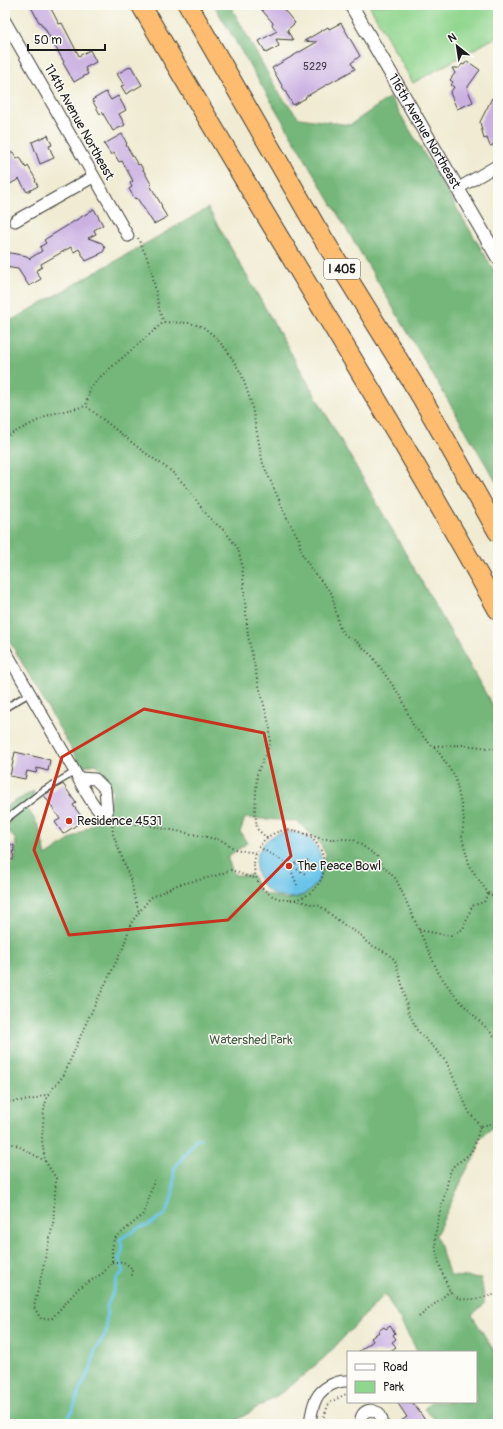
<svg xmlns="http://www.w3.org/2000/svg" width="503" height="1429" font-family="Pangolin,sans-serif">
<style>
.green{fill:#91d68f;stroke:#567956}
.forest{fill:#74b77a;stroke:#486a4b;fill-rule:evenodd}
.water{fill:#6bc4e9;stroke:#447082}
.lines{fill:none;stroke-linecap:round;stroke-linejoin:round}
.stream{stroke:#6bc4e9;stroke-width:3}
.building{fill:#cbb1e2}
.service-casing{stroke:#3c3b37;stroke-width:8}
.minor-casing{stroke:#3c3b37;stroke-width:13}
.tertiary-casing{stroke:#3c3b37;stroke-width:15}
.motorway-casing{stroke:#3c3b37;stroke-width:21}
.path{stroke:#3c3b37;stroke-width:2;stroke-dasharray:1 3;stroke-linecap:butt}
.service{stroke:#fff;stroke-width:5.5}
.minor{stroke:#fff;stroke-width:11}
.tertiary{stroke:#fff;stroke-width:13}
.motorway{stroke:#fdbc6f;stroke-width:19}
.marked{fill:none;stroke:#c8321e;stroke-width:3;stroke-linejoin:round}
.poi-dot{fill:#c8321e;stroke:#fdfcf7;stroke-width:1.5}
.labels{text-anchor:middle;dominant-baseline:central;stroke-width:3;stroke-linejoin:round;paint-order:stroke}
.number-label{font-size:11px;fill:#48414e}
.shield{fill:#fdfcf7;stroke:#605f5e;stroke-width:1}
.shield-label{font-size:12px;font-weight:bold;fill:#1c1c1c}
.street-label{font-size:13px;fill:#1c1c1c;stroke:#fdfcf7}
.poi-label{font-size:13px;fill:#1c1c1c;stroke:#fdfcf7;text-anchor:start}
.park-label{font-size:13px;fill:#455d44;stroke:#fdfcf7}
</style>
<rect width="100%" height="100%" fill="#fdfcf7"/>
<filter id="ink" filterUnits="userSpaceOnUse"><feTurbulence type="fractalNoise" baseFrequency=".025" numOctaves="2"/><feDisplacementMap in="SourceGraphic" scale="8" xChannelSelector="R" yChannelSelector="G"/><feConvolveMatrix kernelMatrix="1 2 1 2 8 2 1 2 1" color-interpolation-filters="sRGB"/></filter>
<filter id="wash" filterUnits="userSpaceOnUse"><feTurbulence type="fractalNoise" baseFrequency=".012" numOctaves="4" result="noise"/><feDisplacementMap in="SourceGraphic" scale="16" xChannelSelector="R" yChannelSelector="G"/><feGaussianBlur stdDeviation="0.9" result="paint"/><feColorMatrix in="noise" values="0 0 0 0 0 0 0 0 0 0 0 0 0 0 0 0 0 1.4 0 .05"/><feComposite in="paint" operator="in"/></filter>
<g filter="url(#wash)">
<rect width="100%" height="100%" fill="#f0ebd2"/>
<polygon class="green" points="369,5 498,5 498,36 413,83"/>
<g class="forest">
<polygon points="214,5 230,5 278,92 299,118 350,125 390,97 498,277 498,485"/>
<path d="M 208,208 L 498,715 L 498,1123 L 480,1138 L 476,1155 L 466,1171 L 436,1235 L 450,1276 L 481,1278 L 484,1297 L 484,1304 L 472,1315 L 494,1351 L 498,1359 L 498,1424 L 440,1424 L 424,1409 L 431,1402 L 476,1402 L 476,1352 L 418,1352 L 385,1294 L 325,1357 L 287,1389 L 231,1424 L 5,1424 L 5,867 L 15,861 L 16,840 L 5,827 L 5,807 L 34,791 L 28,809 L 39,827 L 46,856 L 106,815 L 113,792 L 97,764 L 81,766 L 5,633 L 5,324 ZM 245,818 L 297,821 L 318,841 L 326,854 L 318,882 L 302,896 L 286,900 L 260,892 L 252,875 L 234,875 L 227,857 L 247,843 L 240,832 Z"/>
</g>
<circle class="water" cx="289" cy="865" r="33"/>
<g class="lines">
<polyline class="stream" points="66,1424 73,1409 81,1387 90,1371 95,1350 106,1333 107,1306 112,1295 117,1278 124,1271 119,1259 123,1249 120,1239 140,1227 147,1226 164,1215 170,1204 173,1191 174,1169 196,1139 201,1139"/>
</g>
<g id="blocks">
<g class="building">
<polygon points="30,5 49,5 59,24 62,23 79,56 90,50 96,62 85,68 88,74 74,82 63,63 64,62 44,27 43,27 40,22 39,22"/>
<polygon points="266,5 289,5 284,10 295,23 287,30 293,40 276,39 279,46 266,53 259,41 277,31 272,25 273,23 261,9"/>
<polygon points="341,23 360,56 351,63 355,69 305,97 306,98 293,105 272,68 317,42 304,41 328,27 329,29"/>
<polygon points="467,61 480,70 467,88 473,102 457,109 450,93 454,87 451,85 453,82 450,80 455,73 452,68 459,68 462,64 464,65"/>
<polygon points="131,66 142,85 126,94 121,86 124,85 117,74"/>
<polygon points="106,92 111,100 118,96 126,110 119,114 125,125 113,131 102,112 100,114 92,100"/>
<polygon points="492,98 498,101 498,143 490,146 487,138 484,139 480,122"/>
<polygon points="122,134 127,144 126,145 138,165 140,164 151,184 150,185 162,206 161,207 167,217 154,224 137,198 135,199 129,189 132,187 130,183 133,181 122,161 119,162 114,153 111,155 104,144"/>
<polygon points="48,135 52,145 49,146 54,158 40,164 32,142"/>
<polygon points="13,152 17,159 20,157 26,168 28,166 36,180 35,181 38,186 27,192 19,179 5,187 5,156"/>
<polygon points="94,209 103,225 94,230 96,234 88,238 102,243 105,248 103,252 98,255 99,255 86,261 79,249 74,252 71,247 41,264 42,267 36,271 41,279 29,286 18,269 5,267 5,252 27,256 29,259 42,251 40,247 46,243 44,240"/>
<polygon points="15,752 50,760 48,771 37,768 36,773 27,771 25,779 10,776"/>
<polygon points="63,784 76,803 73,805 84,820 63,834 55,822 60,819 44,795"/>
<polygon points="5,844 14,845 13,860 5,859"/>
<polygon points="390,1326 395,1333 393,1335 396,1339 392,1342 396,1347 389,1352 358,1352 373,1341 371,1338 379,1332 378,1331 384,1327 386,1329"/>
<polygon points="397,1402 412,1402 428,1424 397,1424 407,1417"/>
</g>
</g>
</g>
<g filter="url(#ink)">
<use href="#blocks" fill-opacity="0" stroke="#3c3b37" stroke-width="1"/>
<g class="lines">
<defs>
<g id="service">
<polyline points="5,708 30,693"/>
<polyline points="5,820 44,790 75,772"/>
</g>
<g id="minor">
<polyline points="5,21 128,236"/>
<polyline points="457,189 498,165"/>
<polyline points="15,221 93,177"/>
<path d="M 5,650 L 75,772 C 79,780 94,809 101,812 C 103,813 105,812 107,813 L 105,789 L 95,779 L 79,778"/>
<path d="M 310,1424 C 311,1415 312,1407 316,1399 C 321,1388 337,1380 348,1381"/>
<path d="M 361,1424 C 360,1416 363,1411 371,1410 L 379,1413 L 382,1420 L 381,1424"/>
</g>
<g id="tertiary">
<path id="s1" d="M 351,5 L 498,258"/>
</g>
<g id="motorway">
<path d="M 141,5 C 258,208 385,405 498,610"/>
<polyline points="188,5 316,227 422,398 498,532"/>
</g>
</defs>
<use href="#service" class="service-casing"/>
<use href="#minor" class="minor-casing"/>
<use href="#tertiary" class="tertiary-casing"/>
<use href="#motorway" class="motorway-casing"/>
<g class="path">
<polyline points="138,238 151,267 160,313 164,322"/>
<polyline points="5,437 51,414 86,406"/>
<polyline points="434,746 463,745 498,749"/>
<polyline points="112,820 117,823 142,824 221,840 235,849 249,852 256,852"/>
<polyline points="112,822 113,834 132,884 134,896 139,912"/>
<circle cx="289" cy="865" r="35"/>
<polyline points="307,834 322,839 344,839 354,840 377,856 382,865 396,879 439,974 456,997 498,1040"/>
<polyline points="267,838 257,829 255,811 257,774 270,744 270,728 258,682 248,636 242,565 238,549 225,531 209,518 186,486 171,471 144,452 86,406 90,388 100,377 164,322 190,323 203,327 213,335 226,349 241,373 251,402 263,464 288,520 299,539 301,552 312,570 332,594 339,626 342,632 348,637 356,641 372,656 401,697 413,725 427,741 438,751 455,777 464,817 462,838 470,867 488,893 498,898"/>
<polyline points="259,847 307,875"/>
<polyline points="297,885 289,865 309,861"/>
<polyline points="295,900 320,906 347,927 362,936 367,943 387,953 395,960 403,988 408,1011 417,1030 438,1052 447,1063 469,1112 480,1126"/>
<polyline points="419,930 451,936 463,929 472,906 484,902 488,893"/>
<polyline points="48,1094 44,1109 42,1140 45,1161 56,1178 55,1193 53,1224 34,1307 41,1319 52,1318 79,1288 103,1273 112,1262 112,1248 114,1239 144,1214 155,1177"/>
<polyline points="5,1102 31,1100 48,1094 64,1075 88,1019 123,948 131,923 150,898 177,885 215,876 231,870 249,877 256,878"/>
<path d="M 498,1121 L 491,1124 L 480,1126 C 477,1135 476,1147 469,1154 C 464,1160 454,1163 451,1170 C 448,1178 447,1188 444,1197 C 435,1231 430,1245 445,1279 C 448,1287 450,1295 459,1298 C 471,1302 486,1296 498,1294"/>
<polyline points="5,1141 18,1146 45,1161"/>
<path d="M 112,1262 C 123,1262 124,1260 132,1269 L 132,1277"/>
<polyline points="419,1317 450,1291"/>
<polyline points="321,1424 329,1403 348,1393"/>
</g>
<use href="#service" class="service"/>
<use href="#minor" class="minor"/>
<use href="#tertiary" class="tertiary"/>
<use href="#motorway" class="motorway"/>
</g>
</g>
<path class="marked" d="M 144,709 L 264,733 L 291,856 L 228,920 L 69,935 L 34,850 L 62,757 Z"/>
<g class="poi-dot">
<circle cx="69" cy="821" r="4"/>
<circle cx="289" cy="866" r="4"/>
</g>
<g class="labels">
<g class="number-label">
<text x="315" y="66">5229</text>
</g>
<rect class="shield" x="324" y="259" width="36" height="20" rx="3"/>
<g class="shield-label">
<text x="342" y="269">I 405</text>
</g>
<g class="street-label">
<text transform="translate(79 122) rotate(61)">114th Avenue Northeast</text>
<text stroke="none"><textPath href="#s1" startOffset="146">116th Avenue Northeast</textPath></text>
</g>
<g class="poi-label">
<text x="77" y="821">Residence 4531</text>
<text x="297" y="866">The Peace Bowl</text>
</g>
<g class="park-label">
<text x="251" y="1040">Watershed Park</text>
</g>
</g>
<rect width="503" height="1429" fill="none" stroke="#fdfcf7" stroke-width="20"/>
<rect x="347" y="1351" width="130" height="52" fill="#fdfcf7" stroke="#a3a29f"/>
<rect x="355" y="1364" width="20" height="6" fill="#ffffff" stroke="#a3a29f"/>
<text x="383" y="1371" font-size="12" fill="#1c1c1c">Road</text>
<rect x="355" y="1381" width="20" height="12" fill="#91d68f" stroke="#a3a29f"/>
<text x="383" y="1391" font-size="12" fill="#1c1c1c">Park</text>
<g transform="translate(457 46) rotate(330)" stroke="#fdfcf7" stroke-width="3" paint-order="stroke">
<path d="M0-3L7 15L0 10L-7 15Z" fill="#1c1c1c"/>
<text y="-6" font-size="11" font-weight="bold" text-anchor="middle" fill="#1c1c1c">N</text>
</g>
<path d="M28 44v6h77v-6" fill="none" stroke="#1c1c1c" stroke-width="2"/>
<text x="34" y="44" font-size="12" fill="#1c1c1c" stroke="#fdfcf7" stroke-width="3" paint-order="stroke">50 m</text>
</svg>
